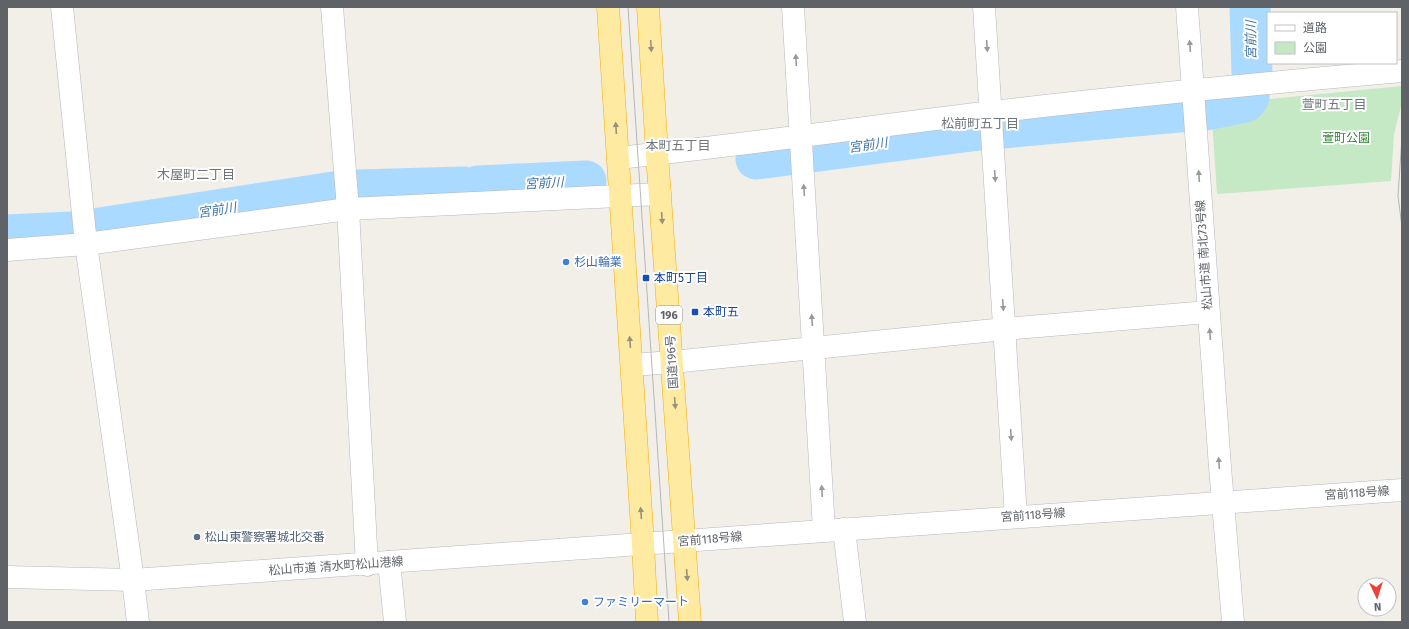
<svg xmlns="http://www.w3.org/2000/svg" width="1409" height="629" font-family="'Fira Sans','Noto Sans JP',sans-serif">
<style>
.green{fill:#c5e8c5}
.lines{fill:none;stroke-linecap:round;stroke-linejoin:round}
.river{stroke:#aadaff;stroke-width:41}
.minor-casing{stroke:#b5b8bc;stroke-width:23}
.tertiary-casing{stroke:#b5b8bc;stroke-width:23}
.trunk-casing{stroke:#f9ab00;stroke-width:23}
.minor{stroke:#fff;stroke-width:22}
.tertiary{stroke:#fff;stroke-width:22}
.trunk{stroke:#feeaa1;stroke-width:22}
.tram{stroke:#b6b7b8;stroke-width:1}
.oneway{fill:#97927c}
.oneway2{fill:#979a9d}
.shop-dot{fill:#3f7fe0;stroke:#fff;stroke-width:1.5}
.transit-dot{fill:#1a4fb4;stroke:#fff;stroke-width:1.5}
.service-dot{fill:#5c6f8a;stroke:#fff;stroke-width:1.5}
.labels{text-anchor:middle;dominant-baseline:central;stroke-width:4;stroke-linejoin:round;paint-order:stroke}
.shield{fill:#fff;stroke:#8f9295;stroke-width:1}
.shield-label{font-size:11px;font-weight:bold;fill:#5f6368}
.park-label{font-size:12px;fill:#348238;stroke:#fff}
.street-label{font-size:12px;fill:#5f6368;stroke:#fff}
.shop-label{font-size:12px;fill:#366cbe;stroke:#fff;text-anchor:start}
.transit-label{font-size:12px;fill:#164399;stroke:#fff;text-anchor:start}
.service-label{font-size:12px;fill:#4e5e75;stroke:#fff;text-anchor:start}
.water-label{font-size:13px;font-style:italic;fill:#4174aa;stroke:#fff}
.neighbourhood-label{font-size:13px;fill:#70757a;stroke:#fff}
</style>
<rect width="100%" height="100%" fill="#f1efe8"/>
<polygon class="green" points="1402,86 1402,102 1394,134 1391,181 1217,194 1212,119 1260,100"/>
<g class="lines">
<g class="river">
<polyline points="1250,7 1252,73"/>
<polyline points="1206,110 1245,102 1249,97"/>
<polyline points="1002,128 1179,112"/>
<polyline points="756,159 979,130"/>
<polyline points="478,186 586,181"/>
<polyline points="358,190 463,187"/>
<polyline points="100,228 334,192"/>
<polyline points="7,235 72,232"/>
</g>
<defs>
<g id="minor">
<polyline points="62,7 86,244 133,580"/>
<polyline points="332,7 348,209 367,565"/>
<polyline points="793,7 824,530"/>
<polyline points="984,7 1016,517"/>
<polyline points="1187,7 1220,467 1233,622"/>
<path d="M 618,158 C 743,145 867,127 992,112 C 1128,96 1265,83 1402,71"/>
<polyline points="7,250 86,244 348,209 660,194"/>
<polyline points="632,365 672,362 1005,329 1208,312"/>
<polyline points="844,529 855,622"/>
<polyline points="389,562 395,622"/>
</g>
<g id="tertiary">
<polyline points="7,577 133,580 1402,490"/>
<polyline points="133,580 138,622"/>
</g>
<g id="trunk">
<polyline points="608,7 643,544 647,622"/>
<polyline points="648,7 657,154 690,622"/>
</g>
</defs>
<use href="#minor" class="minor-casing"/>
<use href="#tertiary" class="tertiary-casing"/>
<use href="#trunk" class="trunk-casing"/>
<use href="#minor" class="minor"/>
<use href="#tertiary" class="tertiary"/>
<use href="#trunk" class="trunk"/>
<g class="tram">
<polyline points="628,7 669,622"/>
<polyline points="1402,137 1398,196 1402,227"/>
</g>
</g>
<defs><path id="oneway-solid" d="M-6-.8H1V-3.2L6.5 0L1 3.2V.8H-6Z"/></defs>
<g class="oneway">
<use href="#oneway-solid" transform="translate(651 46) rotate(87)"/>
<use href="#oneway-solid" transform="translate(616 128) rotate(-94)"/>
<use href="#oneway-solid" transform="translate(662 218) rotate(86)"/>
<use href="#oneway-solid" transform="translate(630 342) rotate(-94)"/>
<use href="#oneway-solid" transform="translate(675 403) rotate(86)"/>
<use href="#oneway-solid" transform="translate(641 513) rotate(-94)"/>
<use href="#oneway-solid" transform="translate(687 575) rotate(86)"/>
</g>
<g class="oneway2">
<use href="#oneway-solid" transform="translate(987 46) rotate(86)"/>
<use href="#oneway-solid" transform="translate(1190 46) rotate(-94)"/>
<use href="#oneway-solid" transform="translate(796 60) rotate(-93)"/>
<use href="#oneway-solid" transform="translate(995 176) rotate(86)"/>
<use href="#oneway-solid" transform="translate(1199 176) rotate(-94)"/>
<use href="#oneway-solid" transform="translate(804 190) rotate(-94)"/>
<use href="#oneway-solid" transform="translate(1003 305) rotate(86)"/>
<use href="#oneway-solid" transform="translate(812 320) rotate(-94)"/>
<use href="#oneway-solid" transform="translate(1210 334) rotate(-94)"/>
<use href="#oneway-solid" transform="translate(1011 435) rotate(86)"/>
<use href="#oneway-solid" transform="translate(1219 463) rotate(-94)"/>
<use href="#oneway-solid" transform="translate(822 491) rotate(-93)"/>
</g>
<g class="shop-dot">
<circle cx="566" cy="262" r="4"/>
<circle cx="585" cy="602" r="4"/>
</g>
<g class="transit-dot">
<rect x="642" y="274" width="8" height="8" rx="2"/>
<rect x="691" y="308" width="8" height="8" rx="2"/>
</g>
<circle class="service-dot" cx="197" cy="537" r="4"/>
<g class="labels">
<rect class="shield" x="656" y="306" width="26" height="18" rx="3"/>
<g class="shield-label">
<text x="669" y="315">196</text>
</g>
<g class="park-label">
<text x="1346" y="138">萱町公園</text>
</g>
<g class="street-label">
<text transform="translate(1204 255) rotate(-94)">松山市道 南北73号線</text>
<text transform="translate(672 362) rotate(-94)">国道196号</text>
<text transform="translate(1357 493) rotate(-4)">宮前118号線</text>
<text transform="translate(1033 515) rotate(-4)">宮前118号線</text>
<text transform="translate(710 539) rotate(-5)">宮前118号線</text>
<text transform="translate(336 566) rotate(-4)">松山市道 清水町松山港線</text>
</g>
<g class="shop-label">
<text x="574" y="262">杉山輪業</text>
<text x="593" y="602">ファミリーマート</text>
</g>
<g class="transit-label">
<text x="654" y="278">本町5丁目</text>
<text x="703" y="312">本町五</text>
</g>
<g class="service-label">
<text x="205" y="537">松山東警察署城北交番</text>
</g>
<g class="water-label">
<text transform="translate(1251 40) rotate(-91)">宮前川</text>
<text transform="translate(868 145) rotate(-8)">宮前川</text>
<text transform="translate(544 183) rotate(-3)">宮前川</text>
<text transform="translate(217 210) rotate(-9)">宮前川</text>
</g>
<g class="neighbourhood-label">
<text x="1334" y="104">萱町五丁目</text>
<text x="980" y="123">松前町五丁目</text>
<text x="678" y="145">本町五丁目</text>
<text x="196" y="174">木屋町二丁目</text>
</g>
</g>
<rect width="1409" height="629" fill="none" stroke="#5f6368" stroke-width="16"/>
<rect x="1267" y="12" width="130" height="52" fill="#ffffff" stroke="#bfc1c3"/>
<rect x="1275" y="25" width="20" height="6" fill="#ffffff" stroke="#bfc1c3"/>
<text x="1303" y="32" font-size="12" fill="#5f6368">道路</text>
<rect x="1275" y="42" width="20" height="12" fill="#c5e8c5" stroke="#bfc1c3"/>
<text x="1303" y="52" font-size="12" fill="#5f6368">公園</text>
<g transform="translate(1377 597) rotate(176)"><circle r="19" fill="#ffffff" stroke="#bfc1c3"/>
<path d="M0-3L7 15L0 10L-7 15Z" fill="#ea4335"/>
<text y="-6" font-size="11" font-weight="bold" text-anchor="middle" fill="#5f6368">N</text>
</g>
</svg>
